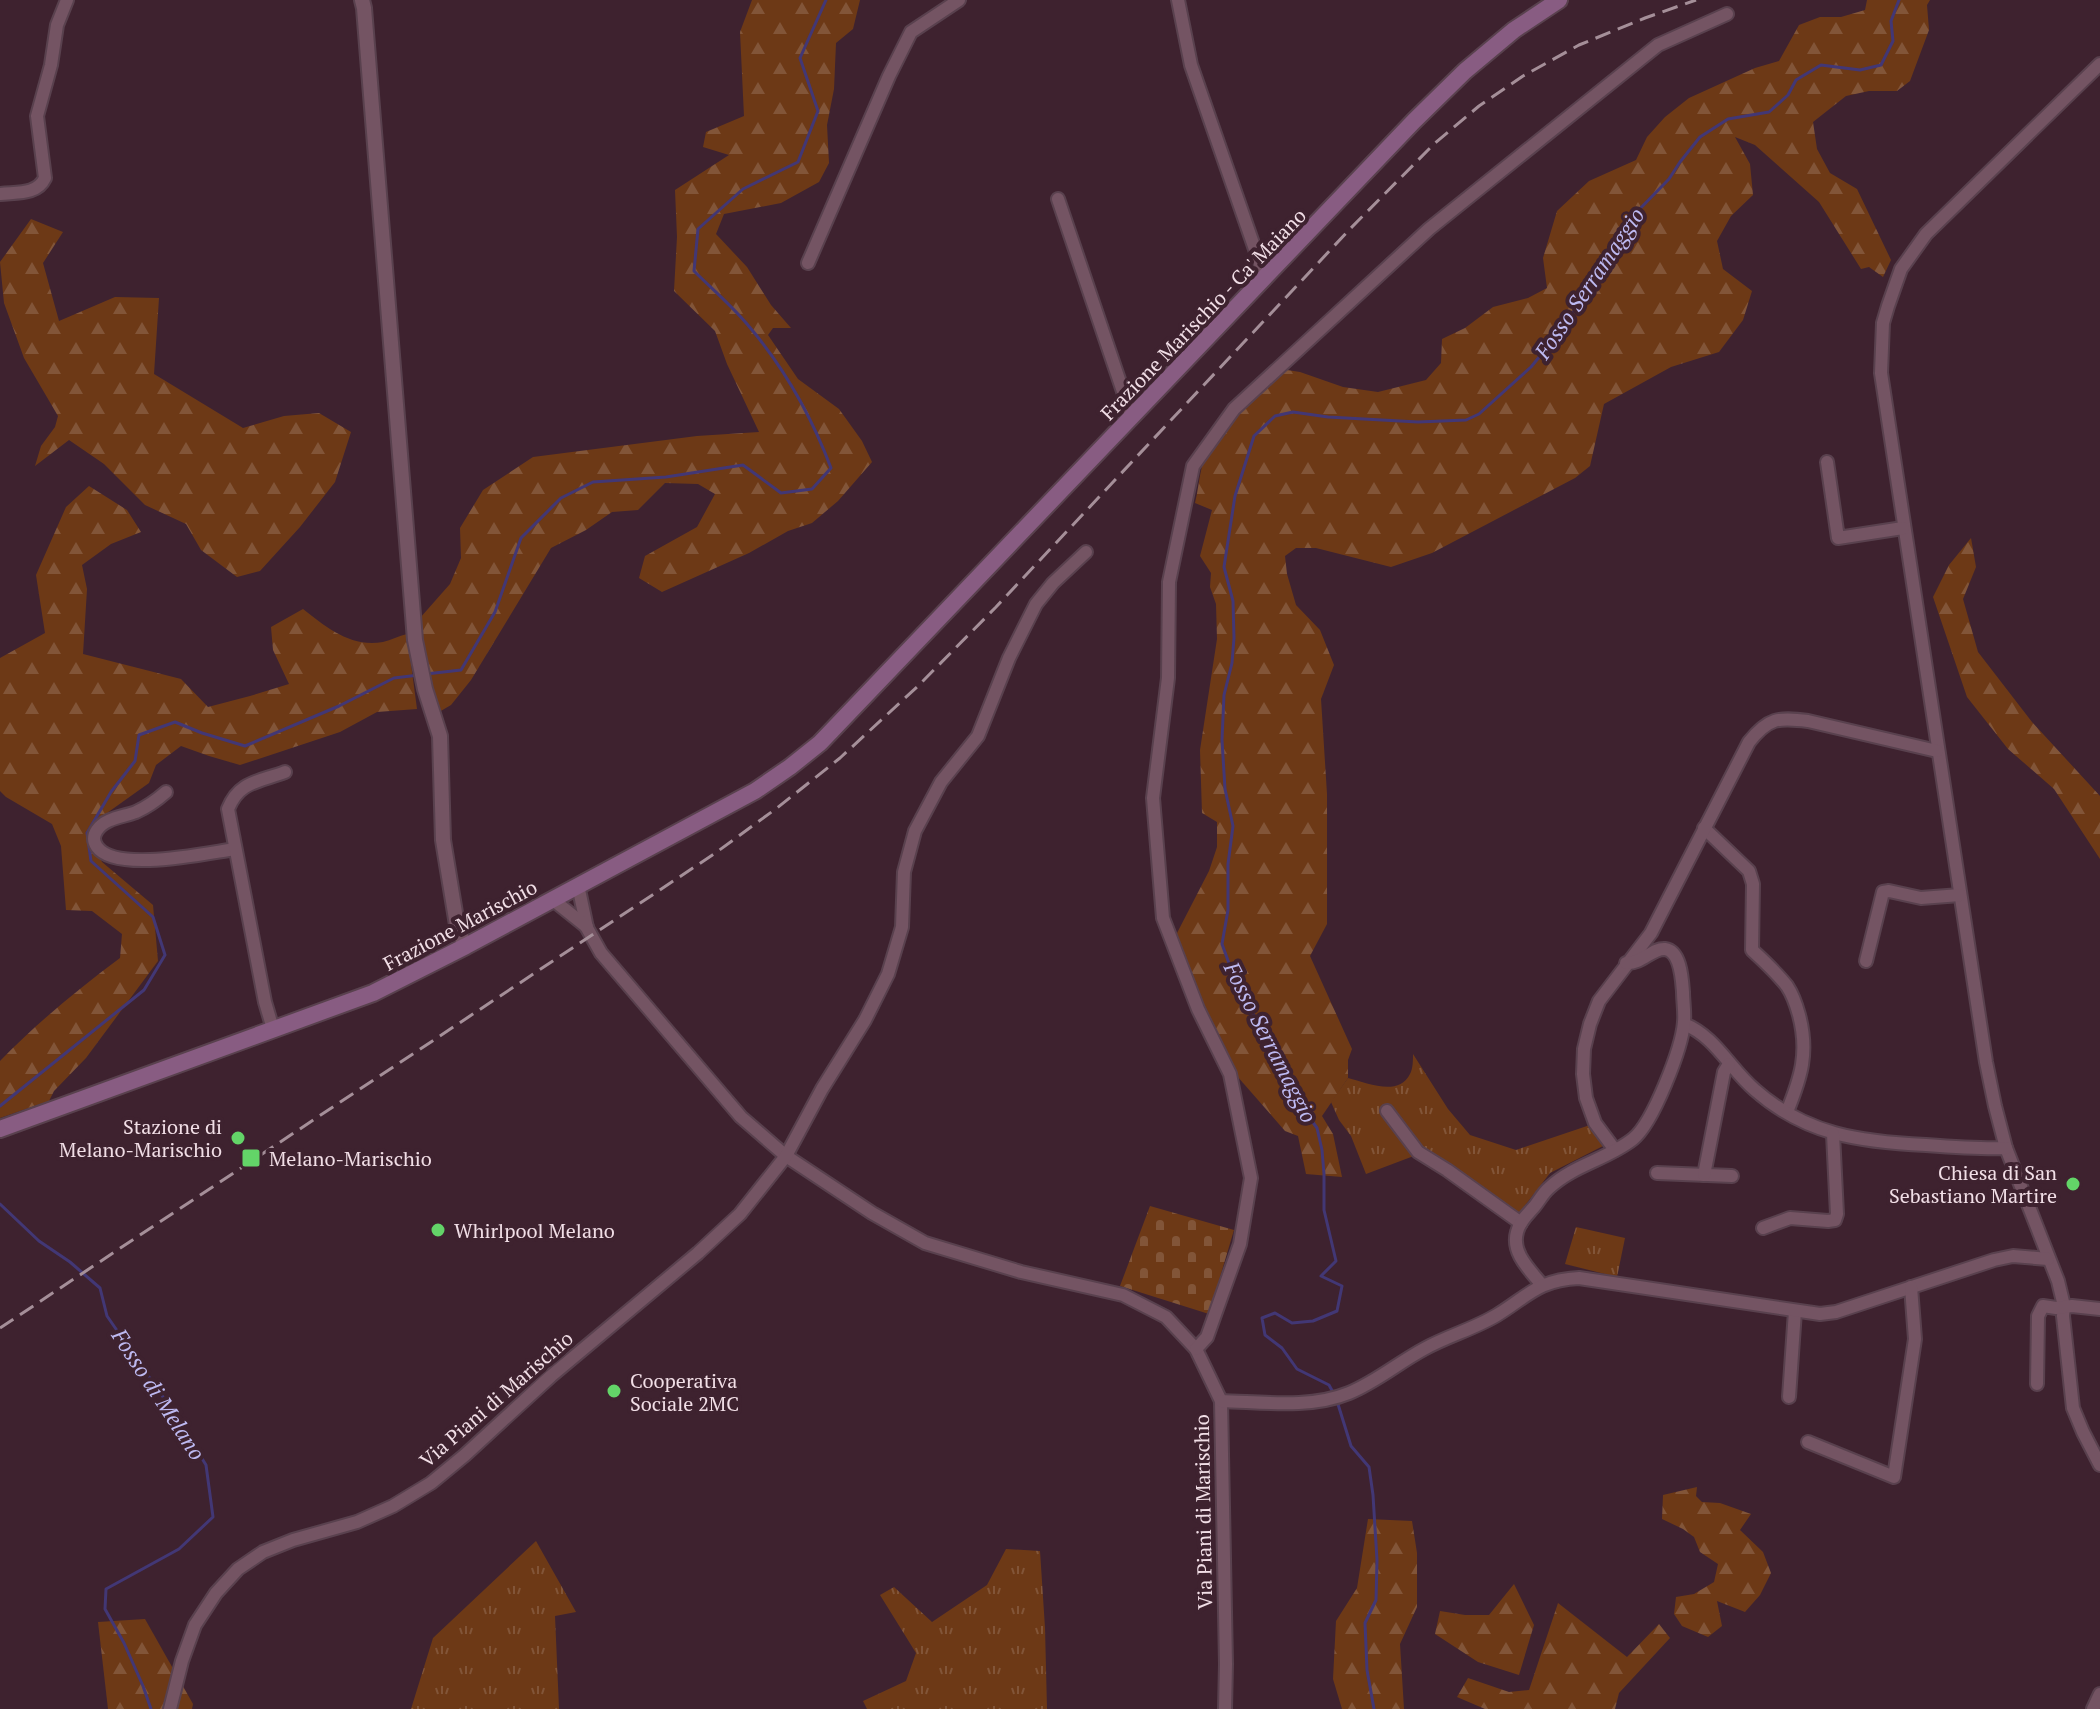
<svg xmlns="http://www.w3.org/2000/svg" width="2100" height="1709" font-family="'PT Serif',serif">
<defs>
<pattern id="grass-tufts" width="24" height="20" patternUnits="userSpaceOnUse" patternTransform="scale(2)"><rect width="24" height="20" fill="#6d3916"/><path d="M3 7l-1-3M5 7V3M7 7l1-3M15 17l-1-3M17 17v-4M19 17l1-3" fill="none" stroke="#825538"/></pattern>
<pattern id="forest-firs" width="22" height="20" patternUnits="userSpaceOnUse" patternTransform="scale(2)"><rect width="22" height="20" fill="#6d3916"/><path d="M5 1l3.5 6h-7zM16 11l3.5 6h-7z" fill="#825538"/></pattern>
<pattern id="cemetery-stones" width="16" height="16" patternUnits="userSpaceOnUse" patternTransform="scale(2)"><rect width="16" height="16" fill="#6d3916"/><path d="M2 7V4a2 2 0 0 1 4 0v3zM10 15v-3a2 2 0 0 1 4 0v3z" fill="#825538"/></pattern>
</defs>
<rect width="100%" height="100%" fill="#3e222f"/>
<!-- grass -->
<g fill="url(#grass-tufts)">
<path d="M1413,1054l35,55 22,26 46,15 74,-25 13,21 -53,27 -34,44 -97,-63 -53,20 -15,-38 -12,-16 -8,-18 17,-24c19,5 51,19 62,-4 3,-5 3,-14 3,-20z"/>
<path d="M1576,1227l49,11 -8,39 -52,-13z"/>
<path d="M536,1541l40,71 -21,4 4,93h-148l22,-71z"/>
<path d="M1006,1549l34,2 5,77 2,81h-180l-4,-8 43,-20 10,-28 -36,-58 14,-8 38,35 55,-37z"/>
</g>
<!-- forest -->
<g fill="url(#forest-firs)">
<path d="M752,0h108l-7,29 -17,14 -2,46 -7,36 2,38 -10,19 -38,21 -57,11 -8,20 31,33 24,38 20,23h-18l-5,7 30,44 41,30 23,32 10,21 -34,39 -26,22 -24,8 -39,22 -87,39 -23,-14 6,-22 52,-29 18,-33 -17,-10 -33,-1 -27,27 -26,2 -26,18 -35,18 -80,132 -20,25 -12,7 -16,-65 -3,-29 30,-34 11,-26 -1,-30 23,-38 50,-33 164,-21 62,-4 -32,-68 -12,-33 -41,-40 3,-54 -2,-47 54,-35 -26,-8 3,-15 38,-16 -4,-84z"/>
<path d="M1867,0h63l-3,5 2,25 -19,51 -13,10h-28l-23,5 -33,26 4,27 13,24 27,16 34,71 -8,17 -14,-10 -8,2 -42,-67 -64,-57 -20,-8 15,27 3,31 -22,21 -14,25 6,28 29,22 -9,29 -24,32 -48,15 -67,37 -14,62 -15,12 -143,75 -41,14 -75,-19h-20l-11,8 2,18 9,31 24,25 14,35 -13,34 6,95v130l-17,32 42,93 -4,11v18l-26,38 11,18 9,43 -36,-3 -8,-38 -13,-5 -48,-55 -22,-44 -26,-60 -13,-37 33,-64 8,-24v-25l-15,-9 -2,-63 17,-111 -1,-35 -6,-17 1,-14 -11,-17 12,-46 -17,-7c3,-12 4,-25 7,-37 10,-37 54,-77 85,-96l13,2 43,15 35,5 48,-12 15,-17 1,-24 23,-11 28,-21 35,-9 19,-10 -4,-30 14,-47 32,-30 47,-21 11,-23 18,-20 24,-19 66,-30 24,-7 20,-36 21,-8h21l24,-7z"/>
<path d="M31,219l32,13 -20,31 16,58 56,-24 44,1 -5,76 89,54 41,-12 35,-3 32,19 -16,50 -35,45 -40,44 -23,6 -36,-27 -15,-26 -41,-19 -41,-41 -35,-24 -34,26 6,-20 14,-19 3,-11 -34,-58 -20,-55 -4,-41z"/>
<path d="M89,486l38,24 14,22 -30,12 -29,21 5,24 -4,65 98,25 27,28 42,-11 39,-12 -16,-34 -2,-23 32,-18c23,18 48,39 80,33 8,-2 16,-6 24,-8l10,75 -40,3 -37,20 -100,33 -31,-9 -28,-10 -25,19 -7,18 -42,30 -16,25 11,24 51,43 5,56 -72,97 -32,33 -5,10 -49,17v-57c37,-38 77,-71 120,-103l2,-24 -30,-23 -26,-1 -5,-64 -9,-22 -46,-27 -6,-6v-133l45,-25 -9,-58 30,-68z"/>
<path d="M1971,538l5,29 -13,32 15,53 54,70 68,74v63l-46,-70 -46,-40 -41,-52 -34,-100 16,-32z"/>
<path d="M1697,1487l-1,9 6,6 18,1 31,11 -11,16 23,22 8,21 -11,22 -15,17 -28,-11 5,25 -14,11 -26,-11 -8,-12 2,-17 18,-3 20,-12 4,-18 -18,-12 -6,-15 -11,-8 -21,-10 1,-24z"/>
<path d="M1368,1519l44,2 5,32v54l-17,37 4,65h-62l-9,-30 3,-58 21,-33z"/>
<path d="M1514,1584l20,41 -15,50 -41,-13 -43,-28 5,-23 25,4h24z"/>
<path d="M1558,1603l69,54 32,-33 11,14 -51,55 -4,16h-130l-28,-12 11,-19 41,14 20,-2z"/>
<path d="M145,1619l48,85 -1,5h-84l-10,-87z"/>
</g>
<!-- cemetery -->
<path fill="url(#cemetery-stones)" d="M1150,1206l84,24 -25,84 -89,-28z"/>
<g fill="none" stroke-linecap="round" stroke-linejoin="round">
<!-- stream -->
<g stroke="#423775" stroke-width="3">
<path d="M426,674l35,-4 34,-58 26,-74 40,-40 32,-16 73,-5 77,-12 38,28 31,-4 19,-21c-20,-53 -47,-101 -84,-144 -16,-19 -36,-36 -53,-53l4,-42 45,-40 55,-27 20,-51 -18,-53 26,-58"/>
<path d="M0,1106l144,-116 21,-35 -12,-38 -62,-56 -4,-28 24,-41 24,-31 4,-26 36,-13 27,11 43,13 94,-40 55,-28 25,-3"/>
<path d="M0,1204l39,37 31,21 30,26 7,28 67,97 32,52 7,52 -34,32 -73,40 -1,20 19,34 19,43 8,23"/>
<path d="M1334,1394l-5,-9 -32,-16 -15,-21 -17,-13 -3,-17 13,-5 17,10 21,-2 24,-10 5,-25 -21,-10 15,-15 -12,-51v-36l-2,-24 -5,-22 -23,-32 -16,-36 -43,-80 -13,-36 6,-34v-46l5,-38 -8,-37 -3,-49 2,-45 8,-32 2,-25 -1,-37 -9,-34 11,-71 19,-60 21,-20 18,-4 35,5 90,5 48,-2 13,-6 52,-47 32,-39 26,-40 18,-36 20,-30 42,-43 11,-17 20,-25 28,-18 41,-7 19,-17 8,-15 25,-15 39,5 21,-5 12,-24 -2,-20 8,-21"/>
<path d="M1337,1401l14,45 18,21 4,28 4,65 -1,40 -11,23 2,47 7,39"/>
</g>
<defs>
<g id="minor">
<path d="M1178,0l13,65 74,213"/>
<path d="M2100,64l-174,170 -25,35 -13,37 -5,17 -2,50 105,689 9,44 11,42 52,133 6,25 -1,10 10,92 10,24 17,33"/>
<path d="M0,194c17,-2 37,1 45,-16l-8,-62 14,-51 6,-40 10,-25"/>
<path d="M1058,199l74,219"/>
<path d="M808,263l81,-187 22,-44 48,-32"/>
<path d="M1827,462l11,76 65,-10"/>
<path d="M166,792c-9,8 -19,15 -30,20 -13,5 -31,6 -39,18 -4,6 -4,11 0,17 19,26 109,6 138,2"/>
<path d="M1704,828l45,43 4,13 -1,66c12,11 25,23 35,36 6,9 9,18 12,29 10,38 2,62 -12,97"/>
<path d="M578,885l9,43 14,25 140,164 45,39 86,57 53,30 96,29 102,23 43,22 30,32 25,52 5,263 -1,45"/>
<path d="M552,899l35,28"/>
<path d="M1866,961l17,-69 6,-1 32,7 39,-3"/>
<path d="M1684,1024c31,12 46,45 71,66 51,45 106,52 171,55 27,2 54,4 80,3"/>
<path d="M273,1029l-8,-27 -37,-193c11,-28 31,-27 57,-37"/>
<path d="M1387,1111l31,41 29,18 74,53"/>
<path d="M1615,1150l-20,-27 -9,-25 -3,-24 1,-25 6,-25 9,-23 52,-68 98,-191c19,-24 29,-25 59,-21l129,30"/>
<path d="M1657,1173l75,3"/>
<path d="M1704,1175l20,-103 5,-8"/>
<path d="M1763,1228l27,-10 38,3 7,-1 2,-6 -4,-80"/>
<path d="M1542,1285c-12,-15 -31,-32 -25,-53 2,-10 10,-17 17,-25 5,-6 9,-14 15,-19 24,-23 59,-29 84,-49 20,-16 49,-91 51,-117 1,-9 -1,-21 -1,-30 -1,-12 -2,-41 -18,-43 -13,-1 -23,15 -39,14"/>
<path d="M1196,1349l11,-12 33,-93 11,-66 -21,-104 -32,-65 -35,-91 -10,-120 15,-120 1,-96 24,-116 41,-57 195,-180 229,-184 69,-31"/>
<path d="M2037,1384l1,-68 5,-10 13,2 16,-2 28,3"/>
<path d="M1789,1397l6,-86"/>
<path d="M1221,1401c41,1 89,8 128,-8 27,-11 49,-30 75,-44 23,-13 50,-20 73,-34 31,-19 41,-35 82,-37l241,36 16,-2 158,-52 19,-4 35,3"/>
<path d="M1808,1442l86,35 21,-138 -4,-52"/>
<path d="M170,1709l12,-48 13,-36 21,-32 22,-24 25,-17 30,-12 64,-18 36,-16 38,-23 34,-28 86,-79 147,-123 42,-39 46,-58 36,-67 43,-69 23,-46 14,-47 2,-55 11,-41 26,-49 37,-46 31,-78 27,-54 17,-21 33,-31"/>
<path d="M2093,1709l7,-15"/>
</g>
<path id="tertiary" d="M362,0l2,8 51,632 10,49 15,47 3,104 15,91 8,15"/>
<path id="secondary" d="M0,1129l373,-136 93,-47 289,-155 35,-24 30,-24 594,-622 51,-50 49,-41 45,-30"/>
</defs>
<!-- minor casing -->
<use href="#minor" stroke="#59414e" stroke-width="16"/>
<!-- tertiary casing -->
<use href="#tertiary" stroke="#59414e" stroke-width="18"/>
<!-- secondary casing -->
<use href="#secondary" stroke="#59414e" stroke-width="20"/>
<!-- minor -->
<use href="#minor" stroke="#745463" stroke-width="12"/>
<!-- tertiary -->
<use href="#tertiary" stroke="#745463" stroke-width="14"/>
<!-- secondary -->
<use href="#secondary" stroke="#885c82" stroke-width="16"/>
<!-- rail -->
<path stroke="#a58f99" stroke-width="3" stroke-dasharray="16 8" stroke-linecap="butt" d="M0,1328l714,-474 63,-46 63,-50 77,-71 79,-80 353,-377 85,-86 45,-38 44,-30 56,-31 66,-27 51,-18"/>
</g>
<!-- markers -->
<g fill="#63d468" stroke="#3e222f" stroke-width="3">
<circle cx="238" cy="1138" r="8"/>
<rect x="241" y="1148" width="20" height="20" rx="4"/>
<circle cx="2073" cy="1184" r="8"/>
<circle cx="438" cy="1230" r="8"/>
<circle cx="614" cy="1391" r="8"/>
</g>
<g text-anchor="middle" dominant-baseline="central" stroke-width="8" stroke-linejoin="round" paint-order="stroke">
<!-- street labels -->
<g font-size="20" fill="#f1dee6" stroke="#3e222f">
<text transform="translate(1203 314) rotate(-46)">Frazione Marischio - Ca' Maiano</text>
<text transform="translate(460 925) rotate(-28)">Frazione Marischio</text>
<text transform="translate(496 1399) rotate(-41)">Via Piani di Marischio</text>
<text transform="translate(1203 1512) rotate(-91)">Via Piani di Marischio</text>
</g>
<!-- poi labels -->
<g font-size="20" fill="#f1dee6" stroke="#3e222f" text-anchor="start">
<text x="222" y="1126" text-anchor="end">Stazione di<tspan x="222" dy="23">Melano-Marischio</tspan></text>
<text x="269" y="1158">Melano-Marischio</text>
<text x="2057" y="1172" text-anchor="end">Chiesa di San<tspan x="2057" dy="23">Sebastiano Martire</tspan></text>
<text x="454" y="1230">Whirlpool Melano</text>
<text x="630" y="1380">Cooperativa<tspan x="630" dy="23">Sociale 2MC</tspan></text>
</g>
<!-- water labels -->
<g font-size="22" font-style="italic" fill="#bdb9f1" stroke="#3e222f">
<text transform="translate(1589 283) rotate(-56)">Fosso Serramaggio</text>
<text transform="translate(1271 1042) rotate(63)">Fosso Serramaggio</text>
<text transform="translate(159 1394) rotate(57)">Fosso di Melano</text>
</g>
</g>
</svg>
